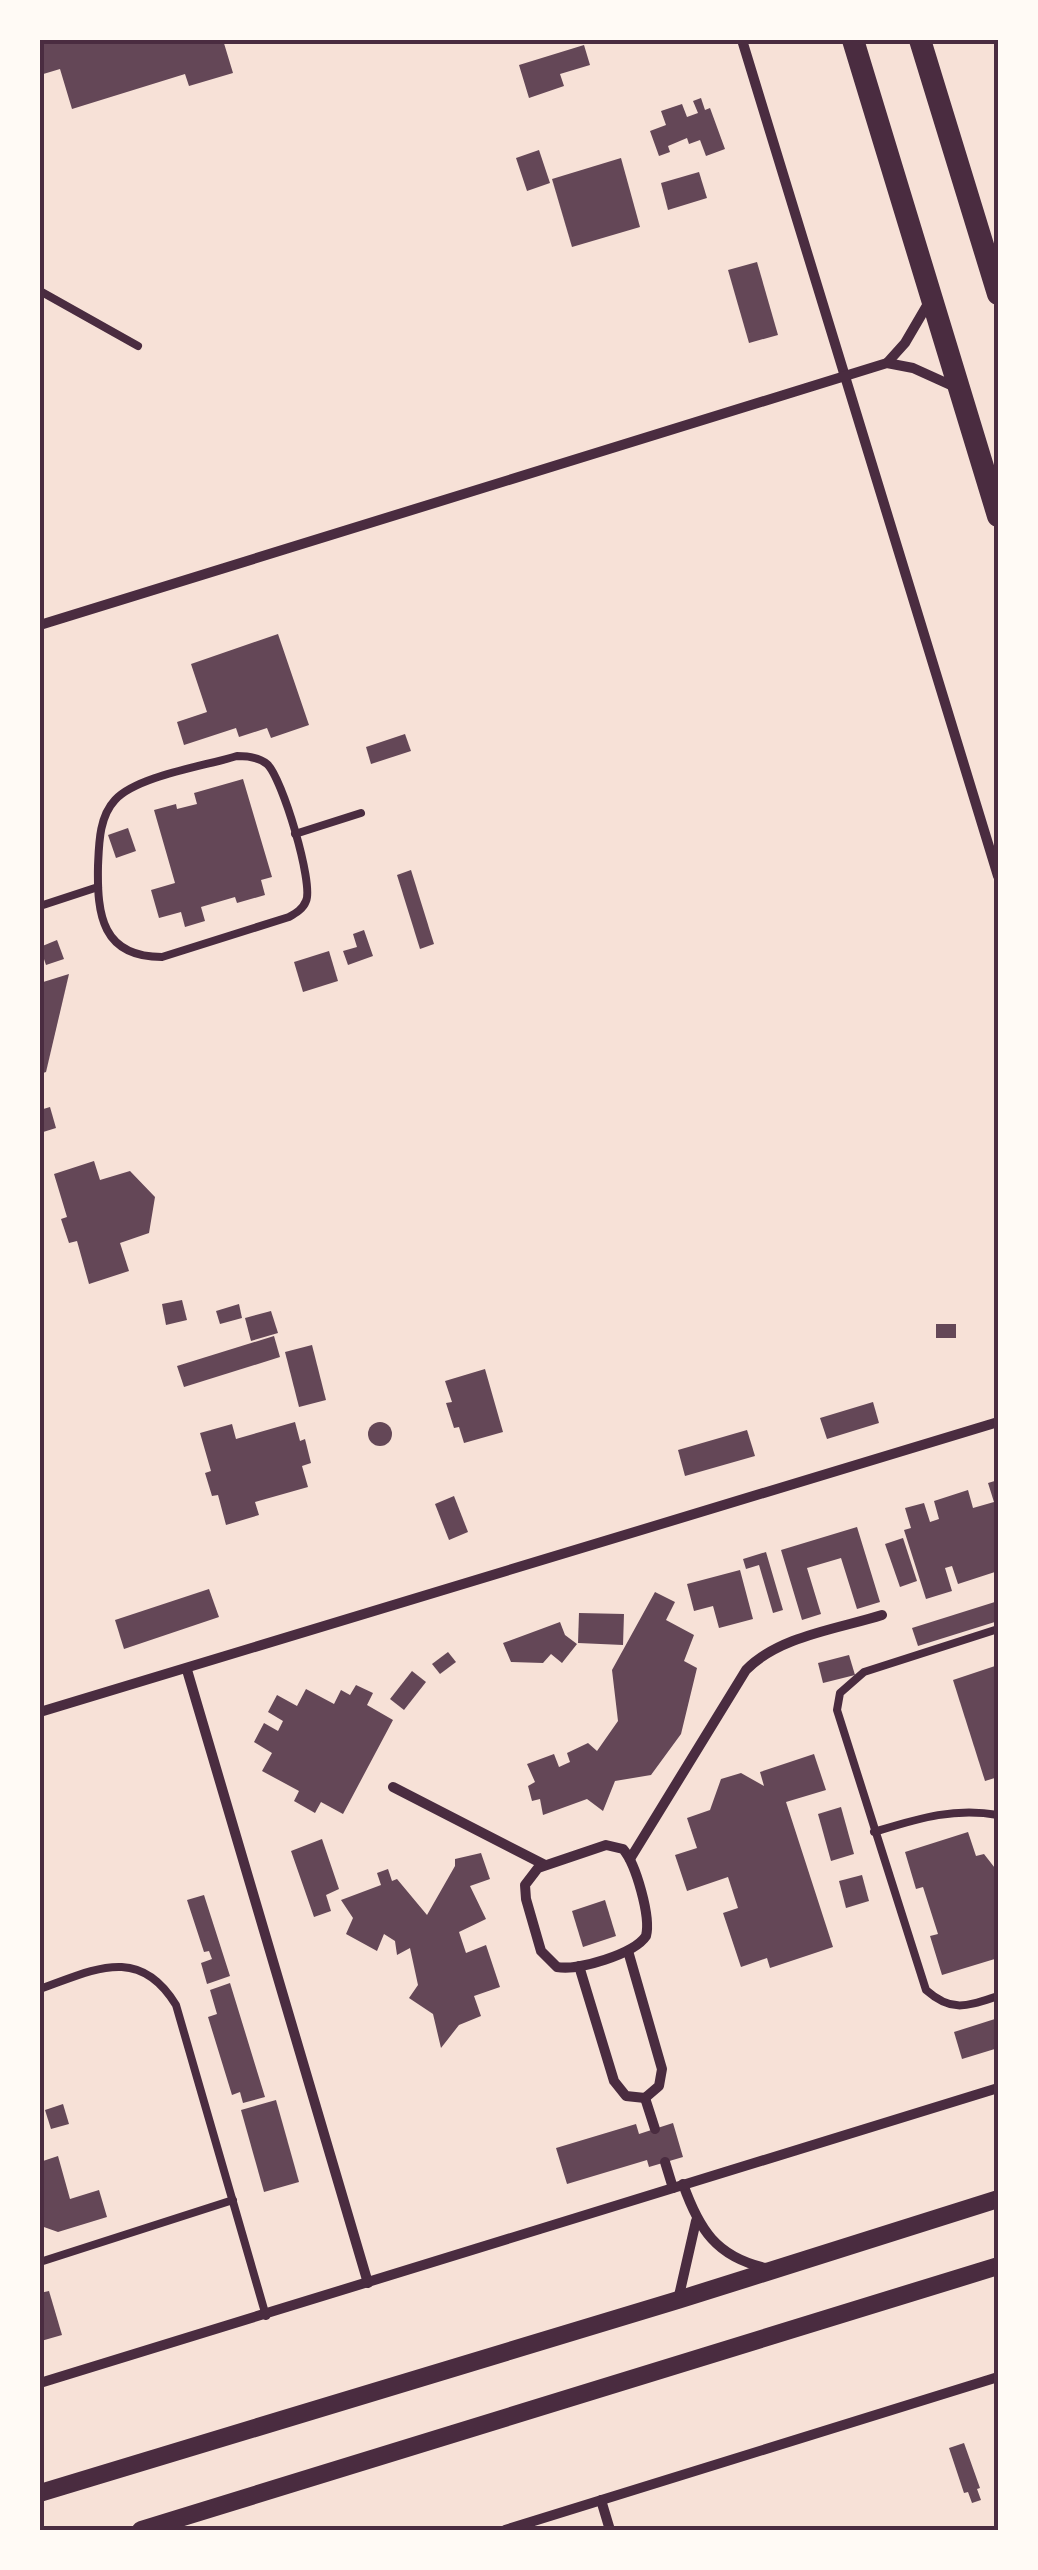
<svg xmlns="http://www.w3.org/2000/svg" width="1038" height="2570" font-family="'Open Sans',sans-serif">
<rect width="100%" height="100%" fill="#f7e1d7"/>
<!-- building -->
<g fill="#644757">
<path d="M51,40h172l10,33 -44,13 -4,-12 -113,35 -12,-40 -20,6v-30z"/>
<path d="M584,45l6,20 -30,9 4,12 -35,12 -10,-33z"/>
<path d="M701,98l4,12 5,-2 15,41 -19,7 -6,-16 -11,4 -2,-6 -19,8 2,6 -11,4 -9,-25 16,-6 -5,-14 21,-7 5,13 11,-4 -5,-12z"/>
<path d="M539,150l11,33 -23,8 -11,-33z"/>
<path d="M621,158l19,69 -68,20 -20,-68z"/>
<path d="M699,172l8,26 -39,12 -7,-27z"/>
<path d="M757,262l21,73 -29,8 -21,-73z"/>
<path d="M278,634l31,91 -38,13 -4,-10 -28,9 -3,-9 -52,17 -7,-23 30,-10 -16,-48z"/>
<path d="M405,734l6,17 -40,13 -5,-17z"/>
<path d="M243,779l29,98 -11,3 4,15 -28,8 -2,-6 -34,10 4,14 -20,6 -4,-15 -22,6 -8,-28 24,-7 -21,-73 22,-6 1,5 20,-5 -3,-11z"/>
<path d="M128,828l8,23 -20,7 -8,-23z"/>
<path d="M411,870l23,74 -14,5 -23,-74z"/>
<path d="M364,930l9,26 -25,9 -5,-14 14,-4 -4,-13z"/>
<path d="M57,940l7,19 -18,6 -6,-18z"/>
<path d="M329,951l9,30 -35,11 -9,-30z"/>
<path d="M69,974l-23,98 -6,2v-91z"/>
<path d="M50,1107l6,21 -16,5v-23z"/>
<path d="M94,1161l6,19 30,-9 25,26 -6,36 -29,10 9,28 -40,13 -12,-43 -8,2 -8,-24 6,-2 -13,-43z"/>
<path d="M182,1300l5,20 -21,5 -4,-21z"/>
<path d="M239,1304l3,14 -22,6 -4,-13z"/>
<path d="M271,1311l7,22 -27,8 -6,-23z"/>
<rect x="936" y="1324" width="20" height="14"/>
<path d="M274,1336l6,21 -96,30 -7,-21z"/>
<path d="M312,1345l14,55 -27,7 -14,-55z"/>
<path d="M485,1369l18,63 -39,11 -5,-16 -5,1 -8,-25 6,-1 -7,-21z"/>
<path d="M873,1402l6,21 -52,16 -7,-21z"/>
<circle cx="380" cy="1434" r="12"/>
<path d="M295,1422l5,19 5,-2 6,24 -9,3 6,21 -53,15 4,13 -33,10 -8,-30 -6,1 -7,-23 6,-2 -11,-38 32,-9 4,15z"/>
<path d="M747,1430l8,26 -70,20 -7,-26z"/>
<path d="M998,1480v91l-40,13 -6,-18 -7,2 7,23 -26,8 -22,-69 7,-2 -6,-20 19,-5 6,19 9,-3 -5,-18 34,-11 5,18 21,-6 -6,-19z"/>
<path d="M454,1496l14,36 -19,8 -14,-36z"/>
<path d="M857,1527l23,75 -23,7 -16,-51 -34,10 14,46 -19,6 -21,-70z"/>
<path d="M903,1538l14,43 -17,6 -15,-43z"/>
<path d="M766,1552l17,58 -10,3 -14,-48 -13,4 -3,-10z"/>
<path d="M740,1570l13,49 -34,9 -6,-22 -19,5 -7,-27z"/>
<path d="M209,1589l10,28 -95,32 -9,-29z"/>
<path d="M655,1592l20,10 -9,18 28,15 -10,26 13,7 -16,66 -30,41 -36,6 -12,30 -16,-12 -44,16 -3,-16 -8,2 -4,-15 7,-4 -8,-18 27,-10 5,13 11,-5 -3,-9 21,-10 9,8 21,-30 -6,-51z"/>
<path d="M998,1601v20l-80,25 -6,-18z"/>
<path d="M579,1613l45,1 -1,31 -45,-2z"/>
<path d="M560,1622l5,13 12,9 -15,19 -11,-9 -8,9 -32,-1 -8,-19z"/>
<path d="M448,1652l8,10 -16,12 -8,-10z"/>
<path d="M849,1655l6,20 -32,8 -5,-20z"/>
<path d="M998,1665v112l-13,4 -32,-101z"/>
<path d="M412,1671l14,11 -22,28 -14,-11z"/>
<path d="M356,1685l17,8 -6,12 26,15 -50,94 -22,-12 -6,11 -21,-12 5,-10 -37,-20 10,-18 -18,-11 10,-19 14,8 5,-10 -15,-9 9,-17 20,11 9,-17 28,15 7,-14 9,5z"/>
<path d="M814,1754l12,36 -40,12 47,145 -63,21 -3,-10 -26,9 -18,-54 15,-5 -10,-31 -41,14 -12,-36 22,-7 -10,-30 23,-8 11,-31 20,-6 23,13 -4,-14z"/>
<path d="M841,1807l13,47 -23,7 -13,-47z"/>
<path d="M968,1832l8,24 8,-2 14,18v86l-56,17 -12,-39 8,-2 -15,-47 -7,2 -11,-37z"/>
<path d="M322,1839l17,50 -13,6 5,16 -17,6 -23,-66z"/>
<path d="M481,1853l9,26 -20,7 16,33 -27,13 7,21 20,-8 14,42 -26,9 7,20 -22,9 -18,23 -8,-34 -24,-16 9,-13 -8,-37 -13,7 -2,-14 -11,-7 -7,17 -31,-17 7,-16 -12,-18 40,-15 -4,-12 11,-4 4,12 5,-2 30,36 28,-49v-7z"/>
<path d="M862,1875l7,26 -23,7 -7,-27z"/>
<path d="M204,1895l26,81 -23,8 -6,-21 11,-4 -3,-8 -5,1 -17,-52z"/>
<path d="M605,1900l11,36 -33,11 -11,-36z"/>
<path d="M230,1983l35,114 -22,6 -3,-11 -8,3 -24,-78 9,-3 -7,-24z"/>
<path d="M998,2018v30l-36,11 -8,-27z"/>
<path d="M276,2100l23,82 -35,10 -23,-82z"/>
<path d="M63,2104l6,20 -18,5 -6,-19z"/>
<path d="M673,2123l10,34 -34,10 -2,-7 -80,24 -11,-36 80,-24 3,10z"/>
<path d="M58,2156l12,43 29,-9 8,27 -49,15 -17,-6 -1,-64z"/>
<path d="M49,2291l13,44 -21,6 -1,-48z"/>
<path d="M964,2443l16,45 -3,1 4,11 -9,3 -4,-11 -4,1 -15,-45z"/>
</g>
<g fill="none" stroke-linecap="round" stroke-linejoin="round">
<!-- service -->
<g stroke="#4a2c40" stroke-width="8">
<path d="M40,291l98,55"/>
<path d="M237,756c11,0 22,1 30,8 15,13 47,120 39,137 -3,8 -10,12 -17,16l-127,40c-60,0 -65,-42 -64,-91 1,-22 1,-49 17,-66 22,-24 90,-34 122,-44z"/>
<path d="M295,834l66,-21"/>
<path d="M40,906l58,-19"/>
<path d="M998,1629l-134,43 -24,21 -3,17 89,280c26,23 41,16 72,6"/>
<path d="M874,1832c43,-13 79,-25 124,-17"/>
<path d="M40,1989c54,-19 99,-45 136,16l90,311"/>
<path d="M40,2262l193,-62"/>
</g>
<!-- minor -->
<g stroke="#4a2c40" stroke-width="10">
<path d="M742,40l256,836"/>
<path d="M887,363l18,-20 24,-41"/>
<path d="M40,625l847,-262 26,5 42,19"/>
<path d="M187,1670l181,613"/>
<path d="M40,1712l958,-290"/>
<path d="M393,1787l152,78"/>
<path d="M606,1845l17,4c13,15 28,68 23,87 -12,18 -68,35 -89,31l-16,-16 -15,-52 -1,-14 13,-17z"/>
<path d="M630,1859l116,-189c33,-34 92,-41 136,-55"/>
<path d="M579,1966l35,115 12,15 19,2 14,-12 3,-17 -34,-118"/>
<path d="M645,2098l10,31"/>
<path d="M665,2162l8,26"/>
<path d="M683,2184c16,45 33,73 83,84"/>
<path d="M678,2300l18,-79"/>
<path d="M40,2383l958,-295"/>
<path d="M601,2500l9,30"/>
<path d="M505,2530l493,-153"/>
</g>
<!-- tertiary -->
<g stroke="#4a2c40" stroke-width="18">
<path d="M40,2493l638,-193 320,-101"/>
<path d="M141,2530l857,-264"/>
</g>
<!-- primary -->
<g stroke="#4a2c40" stroke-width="22">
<path d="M853,40l145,476"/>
<path d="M920,40l78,254"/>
</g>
</g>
<!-- border -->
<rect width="1038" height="2570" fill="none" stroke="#fffaf5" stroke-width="85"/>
<rect x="42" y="42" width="954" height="2486" fill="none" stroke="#4a2c40" stroke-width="4"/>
</svg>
